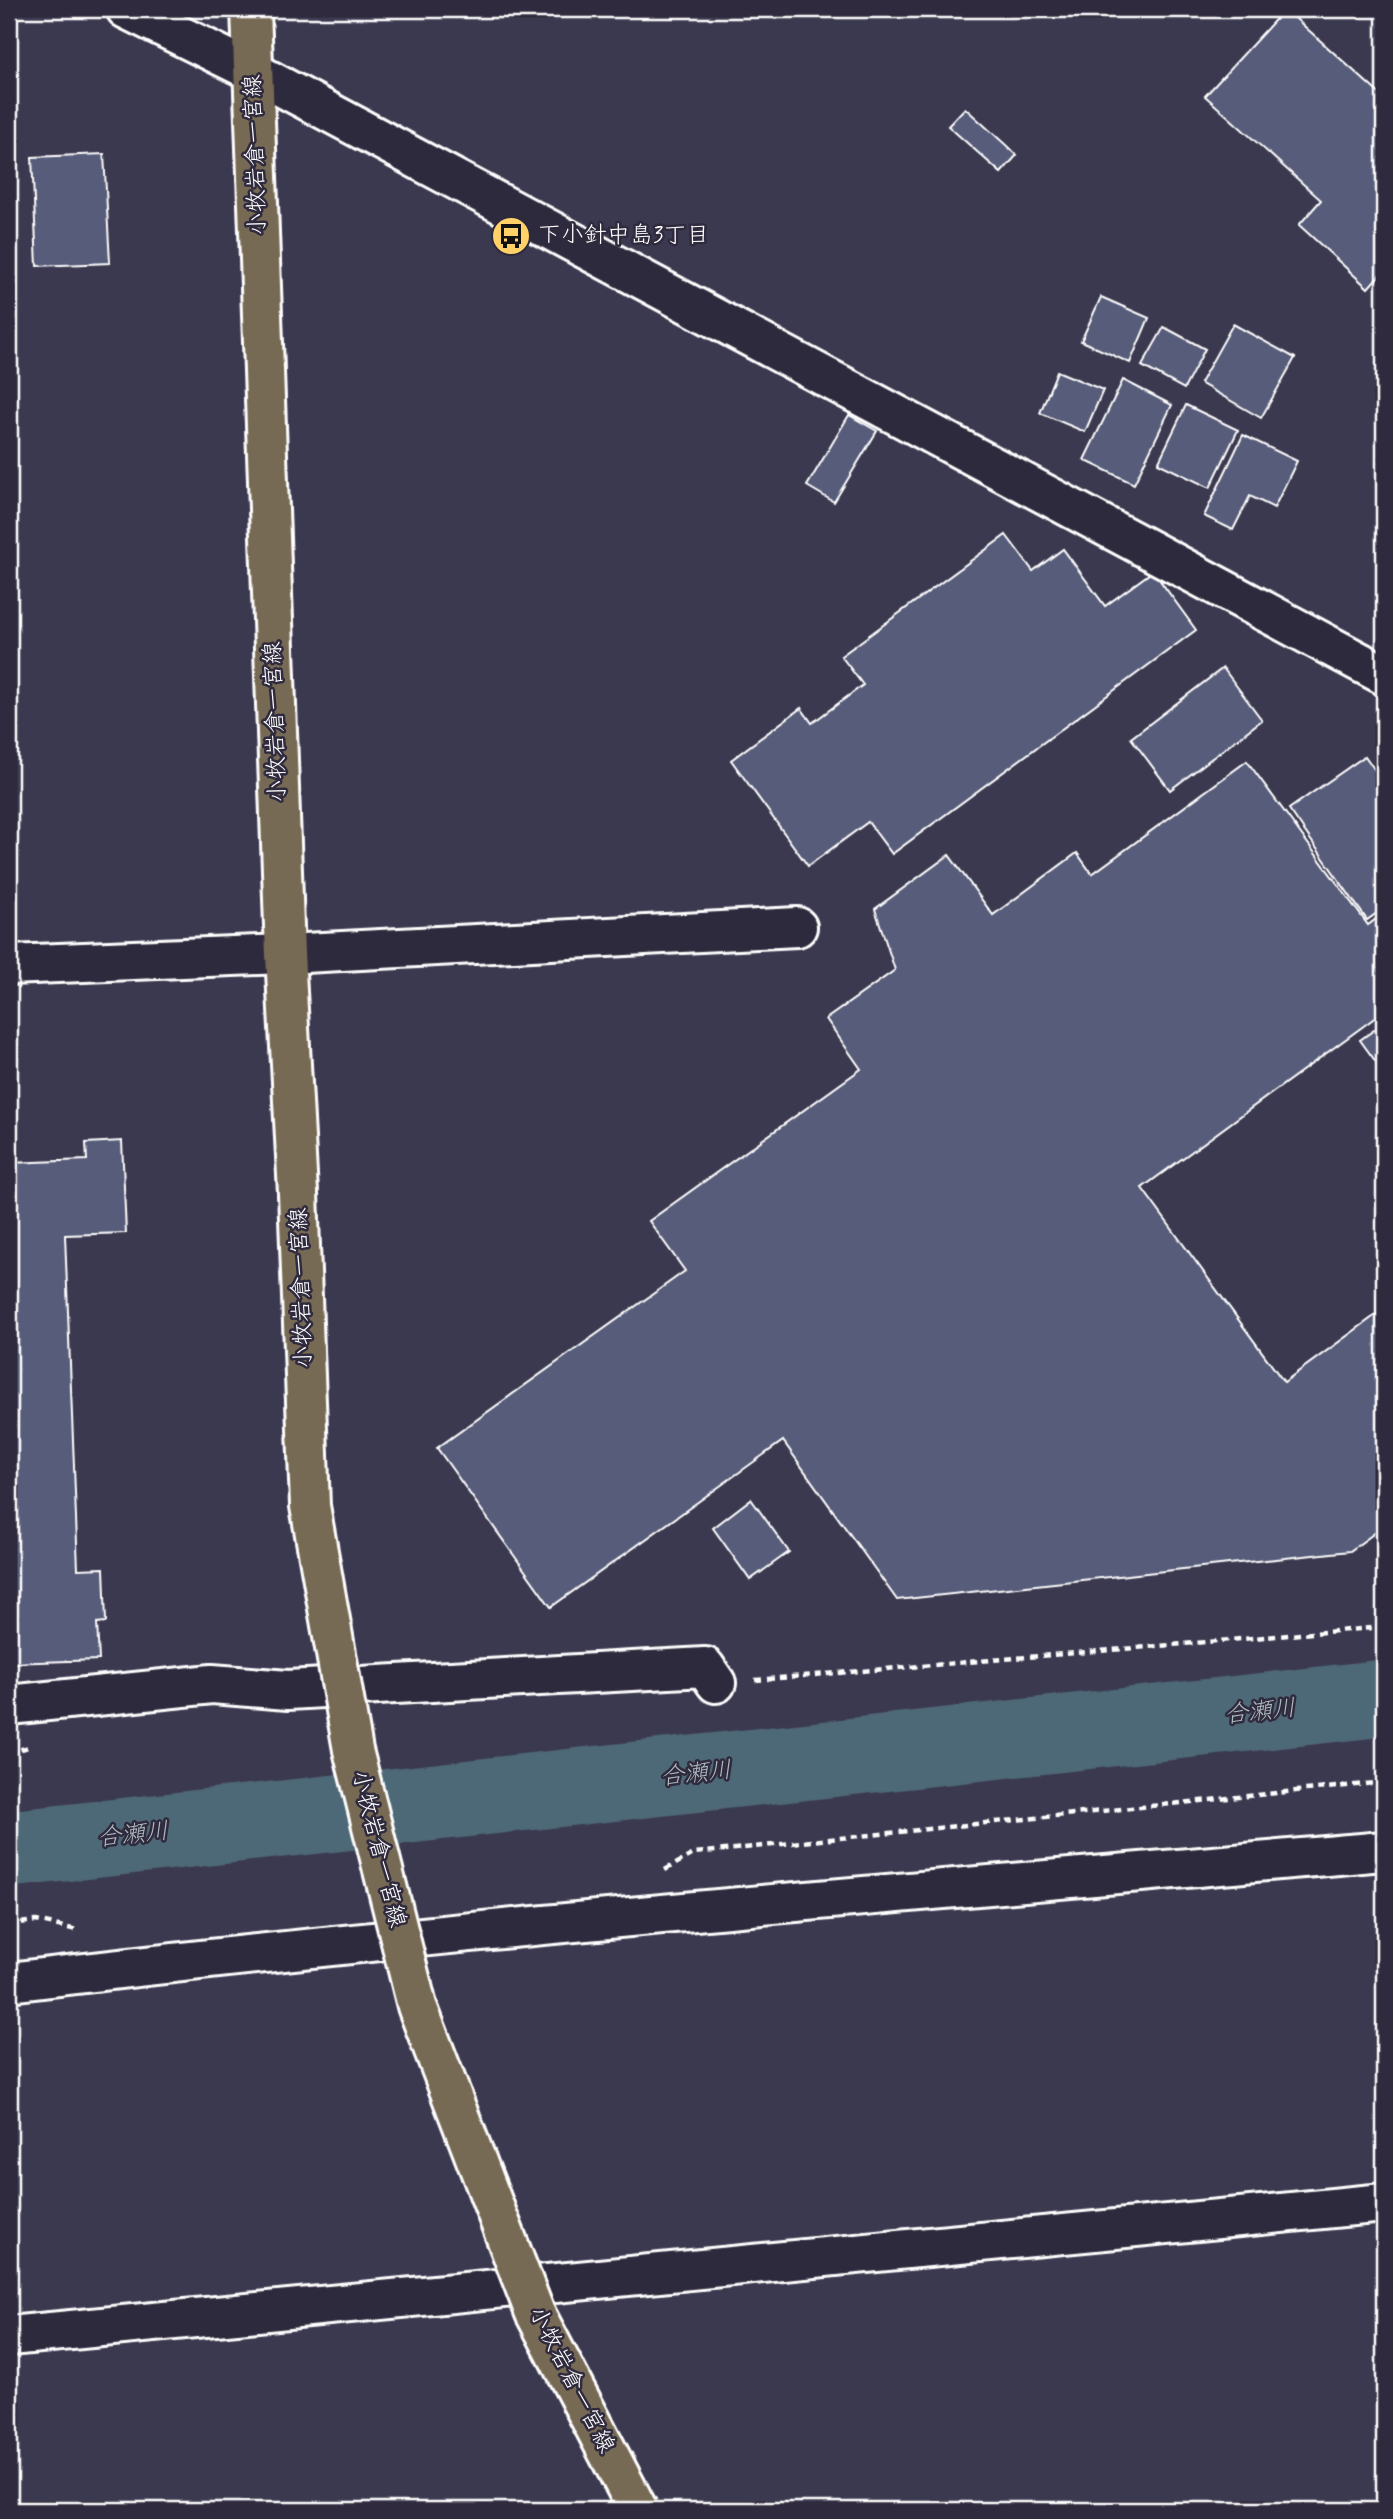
<svg xmlns="http://www.w3.org/2000/svg" width="1393" height="2519" font-family="Mynerve,'Klee One',sans-serif">
<rect width="100%" height="100%" fill="#3b394f"/>
<filter id="ink" filterUnits="userSpaceOnUse"><feTurbulence type="fractalNoise" baseFrequency=".0143" numOctaves="2"/><feDisplacementMap in="SourceGraphic" scale="14" xChannelSelector="R" yChannelSelector="G"/><feConvolveMatrix kernelMatrix="1 2 1 2 8 2 1 2 1" color-interpolation-filters="sRGB"/></filter>
<g filter="url(#ink)">
<g fill="none" stroke-linecap="round" stroke-linejoin="round">
<!-- river -->
<path stroke="#4e6876" stroke-width="77" d="M9,1849l1375,-151"/>
</g>
<!-- building -->
<g fill="#575c79" stroke="#fff" stroke-width="2">
<path d="M1285,9l99,89v172l-16,18 -69,-63 22,-25 -116,-104z"/>
<path d="M965,108l52,47 -16,18 -53,-47z"/>
<path d="M104,154l6,109 -73,3 -5,-109z"/>
<path d="M1101,297l48,21 -19,45 -49,-22z"/>
<path d="M1233,324l62,34 -34,60 -61,-35z"/>
<path d="M1164,327l41,22 -21,40 -42,-23z"/>
<path d="M1057,371l46,19 -18,42 -45,-19z"/>
<path d="M1123,380l49,25 -38,79 -50,-24z"/>
<path d="M1186,405l52,25 -28,58 -52,-25z"/>
<path d="M849,415l28,16 -43,71 -27,-16z"/>
<path d="M1243,435l54,26 -23,47 -24,-12 -17,34 -29,-14z"/>
<path d="M1006,535l27,36 30,-22 42,57 48,-35 43,59 -304,224 -24,-32 -60,44 -77,-106 70,-52 11,15 51,-38 -22,-29z"/>
<path d="M1223,668l39,52 -92,70 -39,-52z"/>
<path d="M1365,756l19,27v125l-17,12 -78,-111z"/>
<path d="M1247,761l121,164 16,-12v98l-242,177 142,194 100,-73v217l-34,25 -453,49 -114,-159 -232,166 -114,-159 248,-177 -36,-50 212,-152 -35,-50 69,-49 -20,-61 74,-54 44,60 84,-62 15,21z"/>
<path d="M1384,1023v50l-24,-33z"/>
<path d="M122,1141l4,92 -61,2 13,334 26,-1 2,54 -9,1 2,37 -90,3v-500l78,-3 -1,-17z"/>
<path d="M751,1499l38,53 -39,28 -37,-52z"/>
</g>
<g fill="none" stroke-linecap="round" stroke-linejoin="round">
<defs>
<g id="minor">
<path d="M126,9l126,62 1132,604"/>
<path d="M9,965l276,-11 512,-27"/>
<path d="M9,1705l203,-21 76,6 417,-23 11,16"/>
<path d="M9,1982c457,-55 916,-91 1375,-131"/>
<path d="M9,2336l1375,-133"/>
</g>
<path id="major" d="M251,9l34,945 13,239"/>
</defs>
<!-- minor casing -->
<use href="#minor" stroke="#fff" stroke-width="44"/>
<!-- major casing -->
<use href="#major" stroke="#fff" stroke-width="44"/>
<!-- path -->
<g stroke="#fff" stroke-width="4.5" stroke-dasharray="7 5" stroke-linecap="butt">
<path d="M755,1680l629,-53"/>
<path d="M9,1753l19,-6"/>
<path d="M665,1870l30,-17 689,-71"/>
<path d="M9,1924l27,-3 41,9"/>
</g>
<!-- minor -->
<use href="#minor" stroke="#2f2a3d" stroke-width="38"/>
<!-- major -->
<use href="#major" stroke="#776a54" stroke-width="38"/>
<defs>
<path id="major-bridge" d="M298,1193l12,313 43,244 64,256 118,307 103,197"/>
</defs>
<!-- major-bridge casing -->
<use href="#major-bridge" stroke="#fff" stroke-width="44" stroke-linecap="butt"/>
<!-- major-bridge -->
<use href="#major-bridge" stroke="#776a54" stroke-width="38"/>
</g>
</g>
<!-- icons -->
<defs>
<symbol id="bus-disc" viewBox="-11 -11 22 22"><circle r="9.5" fill="#ffd166" stroke="#2f2a3d"/><path d="M-5-6H5V4H4V6H2V4H-2V6H-4V4H-5ZM-3.5-4V0h7V-4ZM-3.5 1.2v1.5H-2V1.2ZM2 1.2v1.5H3.5V1.2Z" fill="#111"/></symbol>
</defs>
<g fill-rule="evenodd">
<use href="#bus-disc" x="489" y="214" width="44" height="44"/>
</g>
<g text-anchor="middle" dominant-baseline="central" stroke-width="5" stroke-linejoin="round" paint-order="stroke">
<!-- street labels -->
<g font-size="23" fill="#fff" stroke="#2f2a3d">
<text transform="translate(256 155) rotate(-92)">小牧岩倉一宮線</text>
<text transform="translate(276 722) rotate(-92)">小牧岩倉一宮線</text>
<text transform="translate(302 1288) rotate(-92)">小牧岩倉一宮線</text>
<text transform="translate(378 1849) rotate(76)">小牧岩倉一宮線</text>
<text transform="translate(571 2380) rotate(63)">小牧岩倉一宮線</text>
</g>
<!-- poi labels -->
<g font-size="23" fill="#fff" stroke="#2f2a3d" text-anchor="start">
<text x="538" y="236">下小針中島3丁目</text>
</g>
<!-- water labels -->
<g font-size="24" font-style="italic" fill="#afbbc1" stroke="#2f2a3d">
<text transform="translate(1260 1712) rotate(-6)">合瀬川</text>
<text transform="translate(696 1774) rotate(-6)">合瀬川</text>
<text transform="translate(133 1835) rotate(-6)">合瀬川</text>
</g>
</g>
<!-- margin -->
<rect width="1393" height="2519" fill="none" stroke="#2f2a3d" stroke-width="35"/>
<rect x="18" y="18" width="1358" height="2484" fill="none" stroke="#fff" stroke-width="2.5" filter="url(#ink)"/>
</svg>
